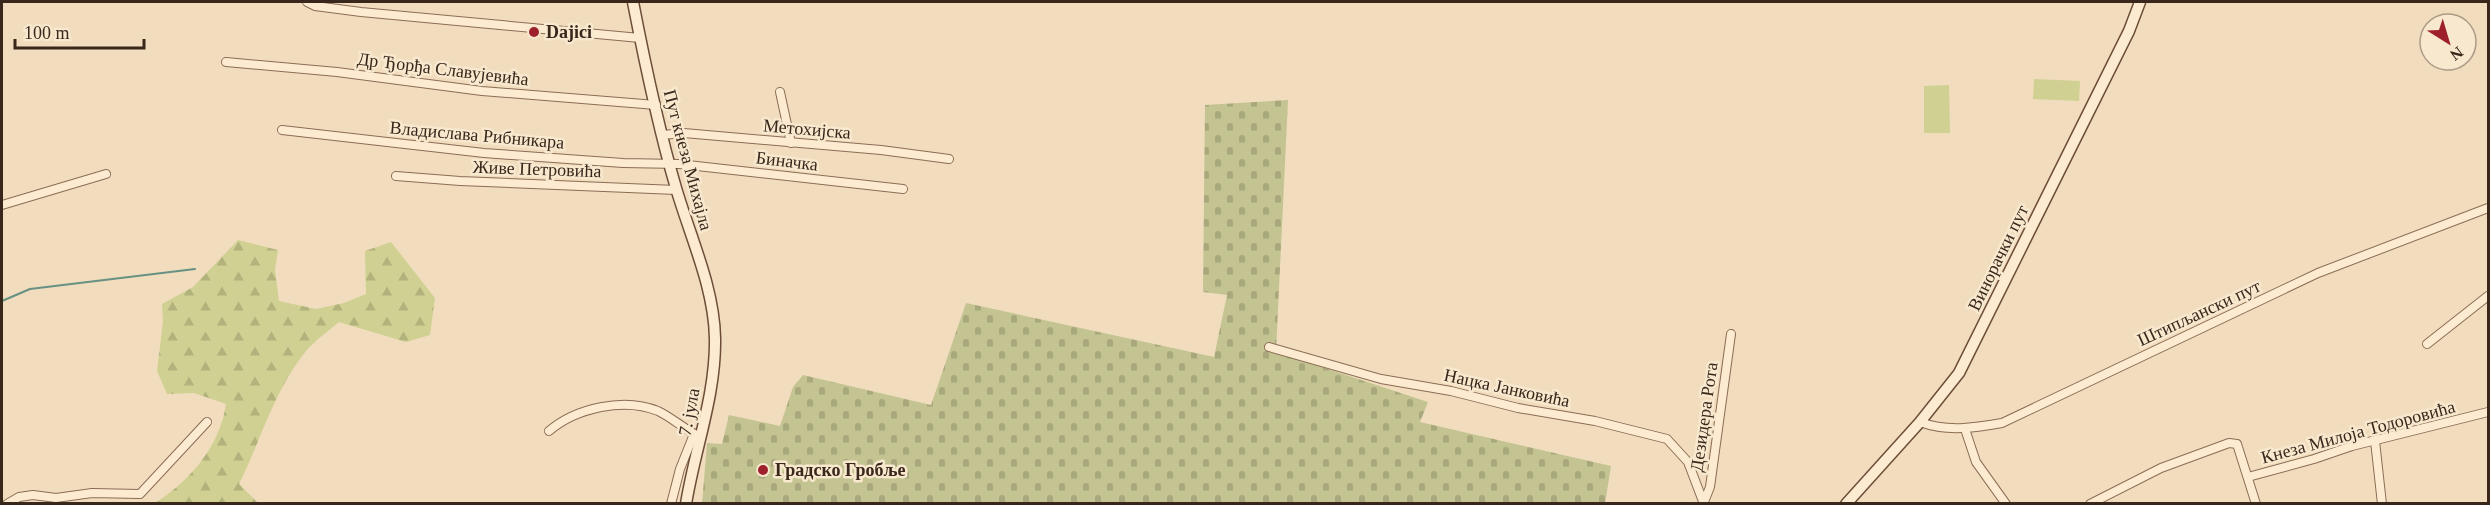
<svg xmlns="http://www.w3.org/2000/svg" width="2490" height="505" font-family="'Times New Roman',serif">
<defs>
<pattern id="forest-firs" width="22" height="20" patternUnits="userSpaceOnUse" patternTransform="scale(1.5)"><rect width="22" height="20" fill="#cfd091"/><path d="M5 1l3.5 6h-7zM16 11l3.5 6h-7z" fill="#b2b37c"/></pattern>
<pattern id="cemetery-stones" width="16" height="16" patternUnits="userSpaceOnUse" patternTransform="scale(1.5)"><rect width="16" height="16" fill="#c3c491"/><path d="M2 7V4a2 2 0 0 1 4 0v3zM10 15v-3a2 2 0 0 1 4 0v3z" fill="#a8a87c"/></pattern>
</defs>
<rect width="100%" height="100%" fill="#f1ddbe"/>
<!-- forest -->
<path fill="url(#forest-firs)" d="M238,240l40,10 -3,20 4,31 37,8 28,-6 22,-9 -1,-43 26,-9 44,56 -5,37 -24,7 -67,-20c-11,9 -23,18 -32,28 -32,38 -46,90 -68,134l19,19h-103c35,-22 65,-57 71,-99l-32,-11 -27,1 -10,-23 6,-50 -1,-17 31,-17z"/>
<!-- cemetery -->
<path fill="url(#cemetery-stones)" d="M1288,100l-12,252 152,50 -8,20 191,44 -6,38h-903l5,-61 15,1 7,-29 51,11 13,-39 10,-12 128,30 35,-102 248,54 13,-62 -24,-3 2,-187z"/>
<!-- park -->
<g fill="#cfd091">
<path d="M2034,79l46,2 -1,20 -46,-2z"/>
<path d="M1949,85l1,48h-26v-47z"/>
</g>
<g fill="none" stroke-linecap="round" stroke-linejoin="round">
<!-- stream -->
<path stroke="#689183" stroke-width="2" d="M2,301l28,-12 165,-20"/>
<defs>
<g id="street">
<path d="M307,2l8,4 46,6 279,26"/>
<path d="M226,62l111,10 145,19 174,14"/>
<path d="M780,92l11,51"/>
<path d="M282,130l202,23 139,10 56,1 224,25"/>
<path d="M662,135l22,-2 197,17 68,9"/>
<path d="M396,176l64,5 216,9"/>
<path d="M2,205l104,-31"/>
<path d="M2427,344l61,-48"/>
<path d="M1269,347l112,32 70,12 67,17 77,13 72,18 21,23 16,42"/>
<path d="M1920,422c27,10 54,6 82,1l316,-150 170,-65"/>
<path d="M1965,429l11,33 30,42"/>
<path d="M549,431c27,-23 75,-34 109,-20 15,7 28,20 43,26"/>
<path d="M2375,441l7,63"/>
<path d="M2248,477l66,-18 38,-13 136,-34"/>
<path d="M1704,502l6,-15 21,-153"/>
<path d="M7,504l12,-7 14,-2 23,3 36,-5 48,1 67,-72"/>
<path d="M671,504l9,-35 14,-35"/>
<path d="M2090,504l71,-36 68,-25 8,1 19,60"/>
</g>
<g id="secondary">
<path d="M633,2c12,62 25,125 43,186 14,48 38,99 39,150 1,57 -20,110 -29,166"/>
<path d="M1846,504l74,-82 39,-49 170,-342 11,-29"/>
</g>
</defs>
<!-- street casing -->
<use href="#street" stroke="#8b6c55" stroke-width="10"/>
<!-- secondary casing -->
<use href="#secondary" stroke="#6d4d38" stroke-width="13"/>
<!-- street -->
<use href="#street" stroke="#fcebd1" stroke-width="8"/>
<!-- secondary -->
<use href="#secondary" stroke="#fcebd1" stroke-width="10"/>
</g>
<!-- markers -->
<g fill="#9f202d" stroke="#f8e8ce" stroke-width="2">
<circle cx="534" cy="32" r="6"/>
<circle cx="763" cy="470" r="6"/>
</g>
<g text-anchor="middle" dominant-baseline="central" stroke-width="5" stroke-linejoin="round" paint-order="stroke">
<!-- poi labels -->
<g font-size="18" font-weight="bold" fill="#39271b" stroke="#f8e8ce" text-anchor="start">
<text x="546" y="32">Dajici</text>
<text x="775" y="470">Градско Гробље</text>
</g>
<!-- street labels -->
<g font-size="18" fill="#39271b" stroke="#f8e8ce">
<text transform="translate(443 69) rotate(7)">Др Ђорђа Славујевића</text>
<text transform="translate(807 129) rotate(5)">Метохијска</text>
<text transform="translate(477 135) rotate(5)">Владислава Рибникара</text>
<text transform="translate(688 160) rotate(75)">Пут кнеза Михајла</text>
<text transform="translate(787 161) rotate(7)">Биначка</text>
<text transform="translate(537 169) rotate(2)">Живе Петровића</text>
<text transform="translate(1998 258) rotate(-64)">Винорачки пут</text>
<text transform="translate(2199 313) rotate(-25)">Штипљански пут</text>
<text transform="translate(1507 388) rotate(12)">Нацка Јанковића</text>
<text transform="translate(689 412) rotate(-79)">7. јула</text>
<text transform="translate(1704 417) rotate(-82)">Дезидера Рота</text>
<text transform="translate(2358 432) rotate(-15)">Кнеза Милоја Тодоровића</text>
</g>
</g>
<!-- border -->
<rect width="2490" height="505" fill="none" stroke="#39271b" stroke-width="6"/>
<!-- north arrow -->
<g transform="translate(2448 42) rotate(143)"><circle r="28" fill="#f8e8ce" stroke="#ac9b86" stroke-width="1.5"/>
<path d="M0-4.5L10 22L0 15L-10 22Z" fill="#9f202d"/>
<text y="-9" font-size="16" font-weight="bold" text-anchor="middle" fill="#39271b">N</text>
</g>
<!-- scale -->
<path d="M15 39v9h129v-9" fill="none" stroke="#39271b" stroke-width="3"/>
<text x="24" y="39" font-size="18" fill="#39271b" stroke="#f8e8ce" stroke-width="4.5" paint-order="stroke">100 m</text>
</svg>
